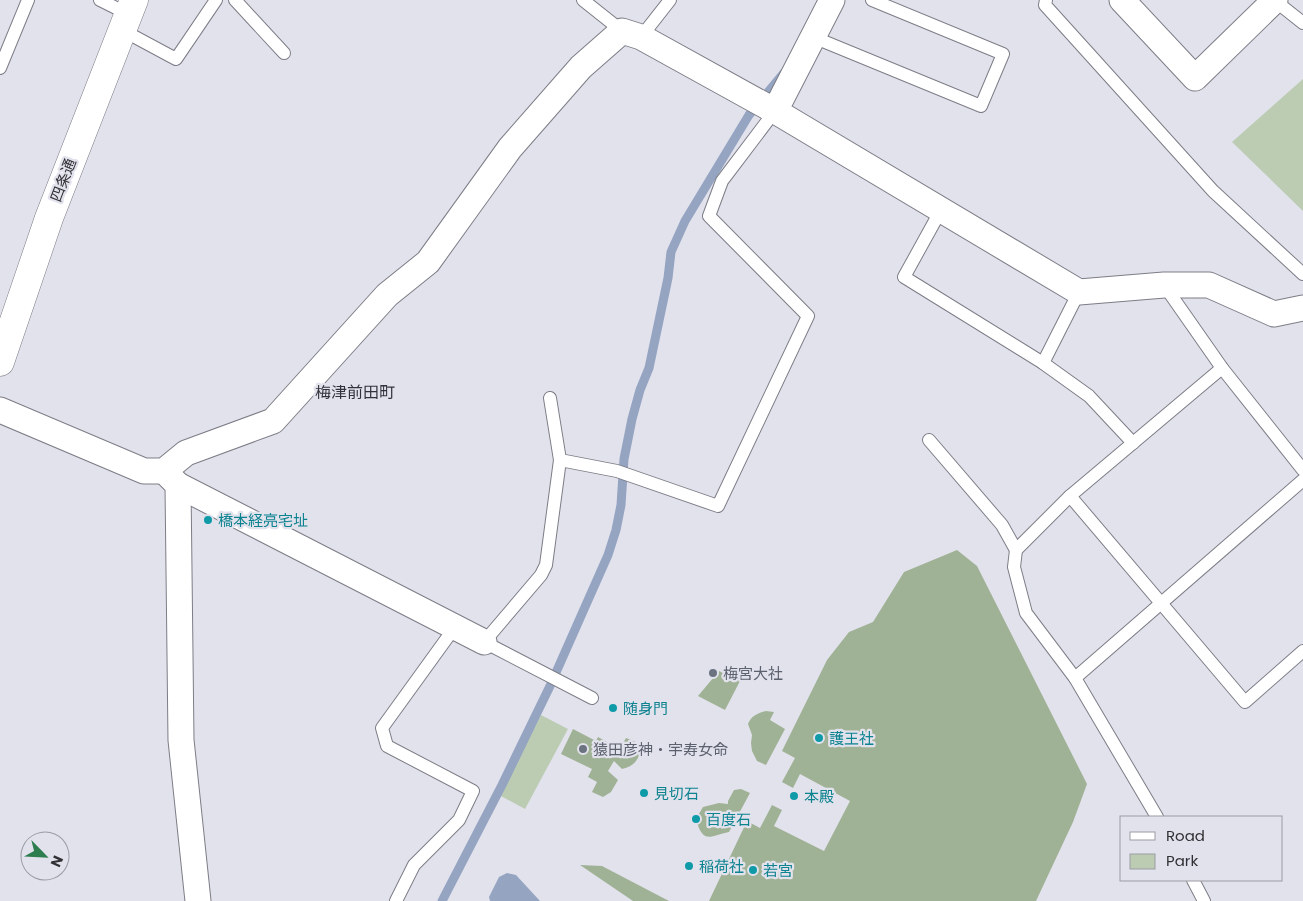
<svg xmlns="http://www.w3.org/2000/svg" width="1303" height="901" font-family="Poppins,'Noto Sans JP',sans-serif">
<rect width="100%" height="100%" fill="#e2e2ed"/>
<!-- green -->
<g fill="#bcccb3">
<path d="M1303,79v132l-71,-69z"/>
<path d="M541,715l27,14 -43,80 -26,-14z"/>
</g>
<!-- forest -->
<g fill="#a0b295">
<path d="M957,550l20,16 110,218 -14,38 -37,79h-327l38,-80 13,7 12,-23 10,5 -8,16 50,25 26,-50 -50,-27 -7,14 -11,-6 13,-24 -13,-7 45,-91 22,-28 24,-10 31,-50z"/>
<path d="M719,671l21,10 -15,29 -27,-14z"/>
<path d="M766,711l8,1 -4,8 15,9 -19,36 -9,-4 -5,-10 -1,-8 1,-8 -4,-11c3,-8 10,-11 18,-13z"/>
<path d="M573,729l23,12 2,-4 22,12 6,-11 12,5 3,6c-3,12 -7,17 -19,20l-8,-8 -6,10 10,9 -7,12 -8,5 -11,-5 5,-10 -9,-5 4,-8 -31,-15z"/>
<path d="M741,789l9,4 -21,39c-19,4 -26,13 -33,-13l7,-12 16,-4 9,1v-3l6,-11z"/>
<path d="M580,865l22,1 67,35h-36z"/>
</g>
<!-- water -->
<path fill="#95a4c1" d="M507,873l9,2 24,26h-50l-1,-4 10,-20z"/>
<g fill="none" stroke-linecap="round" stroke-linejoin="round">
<!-- stream -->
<path stroke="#95a4c1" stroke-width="9" d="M442,901l60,-116 48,-99 58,-131 8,-25 5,-25 3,-46 8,-40 8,-29 9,-22 19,-90 3,-26 14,-31 64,-106 35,-42"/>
<defs>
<g id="lane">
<path d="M100,0l28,14"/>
<path d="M235,0l49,53"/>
<path d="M583,0l39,31"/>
<path d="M1046,0l-1,5 168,186 90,83"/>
<path d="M1274,0l29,23"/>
<path d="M122,30l54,29 40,-59"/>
<path d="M641,37l29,-37"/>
<path d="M813,37l168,69 22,-52 -131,-54"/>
<path d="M0,68l28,-68"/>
<path d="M941,210l-37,67 139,86 46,33 44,47"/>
<path d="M1164,285l58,83 81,102"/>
<path d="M1043,363l36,-71"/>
<path d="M550,398l10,62 -14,105 -5,10 -57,67 108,56"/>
<path d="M929,440l73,85 14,25"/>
<path d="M560,460l57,11 101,35 90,-190 -99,-100 13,-35 53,-70"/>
<path d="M1070,496l175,206 58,-51"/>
<path d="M1075,678l228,-198"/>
<path d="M1157,817l-82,-139 -49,-65 -12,-46 2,-17 54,-54 152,-128"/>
<path d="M1193,880l11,21"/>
<path d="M396,901l18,-36 45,-45 14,-29 -86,-45 -5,-18 73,-101"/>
</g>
<g id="street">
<path d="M832,0l-57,111 304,181 85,-7h45l65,29 29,-6"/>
<path d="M1122,0l73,78 80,-78"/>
<path d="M0,410l144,61h20l22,-18 87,-32 114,-126 41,-33 82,-114 71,-81 41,-36 19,6 134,74"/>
<path d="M164,471l14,14 3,255 17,161"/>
<path d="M178,485l306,157"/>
</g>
<path id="primary" d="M0,362l49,-144 85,-218"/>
</defs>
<!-- lane casing -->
<use href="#lane" stroke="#7c7d86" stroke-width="14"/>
<!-- street casing -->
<use href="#street" stroke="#7c7d86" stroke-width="27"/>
<!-- primary casing -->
<use href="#primary" stroke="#7c7d86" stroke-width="29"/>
<!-- lane -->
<use href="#lane" stroke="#fff" stroke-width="12"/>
<!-- street -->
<use href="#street" stroke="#fff" stroke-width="25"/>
<!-- primary -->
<use href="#primary" stroke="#fff" stroke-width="28"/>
</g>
<!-- markers -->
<g fill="#0f9aa8" stroke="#e2e2ed" stroke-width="2">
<circle cx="208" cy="520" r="5"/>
<circle cx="613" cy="708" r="5"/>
<circle cx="819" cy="738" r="5"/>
<circle cx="644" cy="793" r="5"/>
<circle cx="794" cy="796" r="5"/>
<circle cx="696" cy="819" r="5"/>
<circle cx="689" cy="866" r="5"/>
<circle cx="753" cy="870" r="5"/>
</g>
<g fill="#6b7280" stroke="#e2e2ed" stroke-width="2">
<circle cx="713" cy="673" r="5"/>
<circle cx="583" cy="749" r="5"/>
</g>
<g text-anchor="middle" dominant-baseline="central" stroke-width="4.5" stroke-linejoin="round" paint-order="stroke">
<!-- street labels -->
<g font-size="15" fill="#313135" stroke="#e2e2ed">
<text transform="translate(63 180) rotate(-69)">四条通</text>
</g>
<!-- culture labels -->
<g font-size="15" fill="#0d838f" stroke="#e2e2ed" text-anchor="start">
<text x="218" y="520">橋本経亮宅址</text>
<text x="623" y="708">随身門</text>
<text x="829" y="738">護王社</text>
<text x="654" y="793">見切石</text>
<text x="804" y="796">本殿</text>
<text x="706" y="819">百度石</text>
<text x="699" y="866">稲荷社</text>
<text x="763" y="870">若宮</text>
</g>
<!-- worship labels -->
<g font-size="15" fill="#5b616d" stroke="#e2e2ed" text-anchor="start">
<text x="723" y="673">梅宮大社</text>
<text x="593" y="749">猿田彦神・宇寿女命</text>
</g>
<!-- neighbourhood labels -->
<g font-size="16" fill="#33333b" stroke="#e2e2ed">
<text x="355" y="392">梅津前田町</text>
</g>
</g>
<!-- legend -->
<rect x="1120" y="816" width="162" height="65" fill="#e2e2ed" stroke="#9b9ba3"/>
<rect x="1130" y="832" width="25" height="8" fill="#ffffff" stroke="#9b9ba3"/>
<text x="1166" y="841" font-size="15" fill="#313135">Road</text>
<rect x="1130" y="854" width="25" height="15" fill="#bcccb3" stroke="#9b9ba3"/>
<text x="1166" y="866" font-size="15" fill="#313135">Park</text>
<!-- north arrow -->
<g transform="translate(45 856) rotate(114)"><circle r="24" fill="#e2e2ed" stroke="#9b9ba3"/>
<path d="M0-4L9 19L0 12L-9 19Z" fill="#2d7d4e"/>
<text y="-8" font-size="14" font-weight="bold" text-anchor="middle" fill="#313135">N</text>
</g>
</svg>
